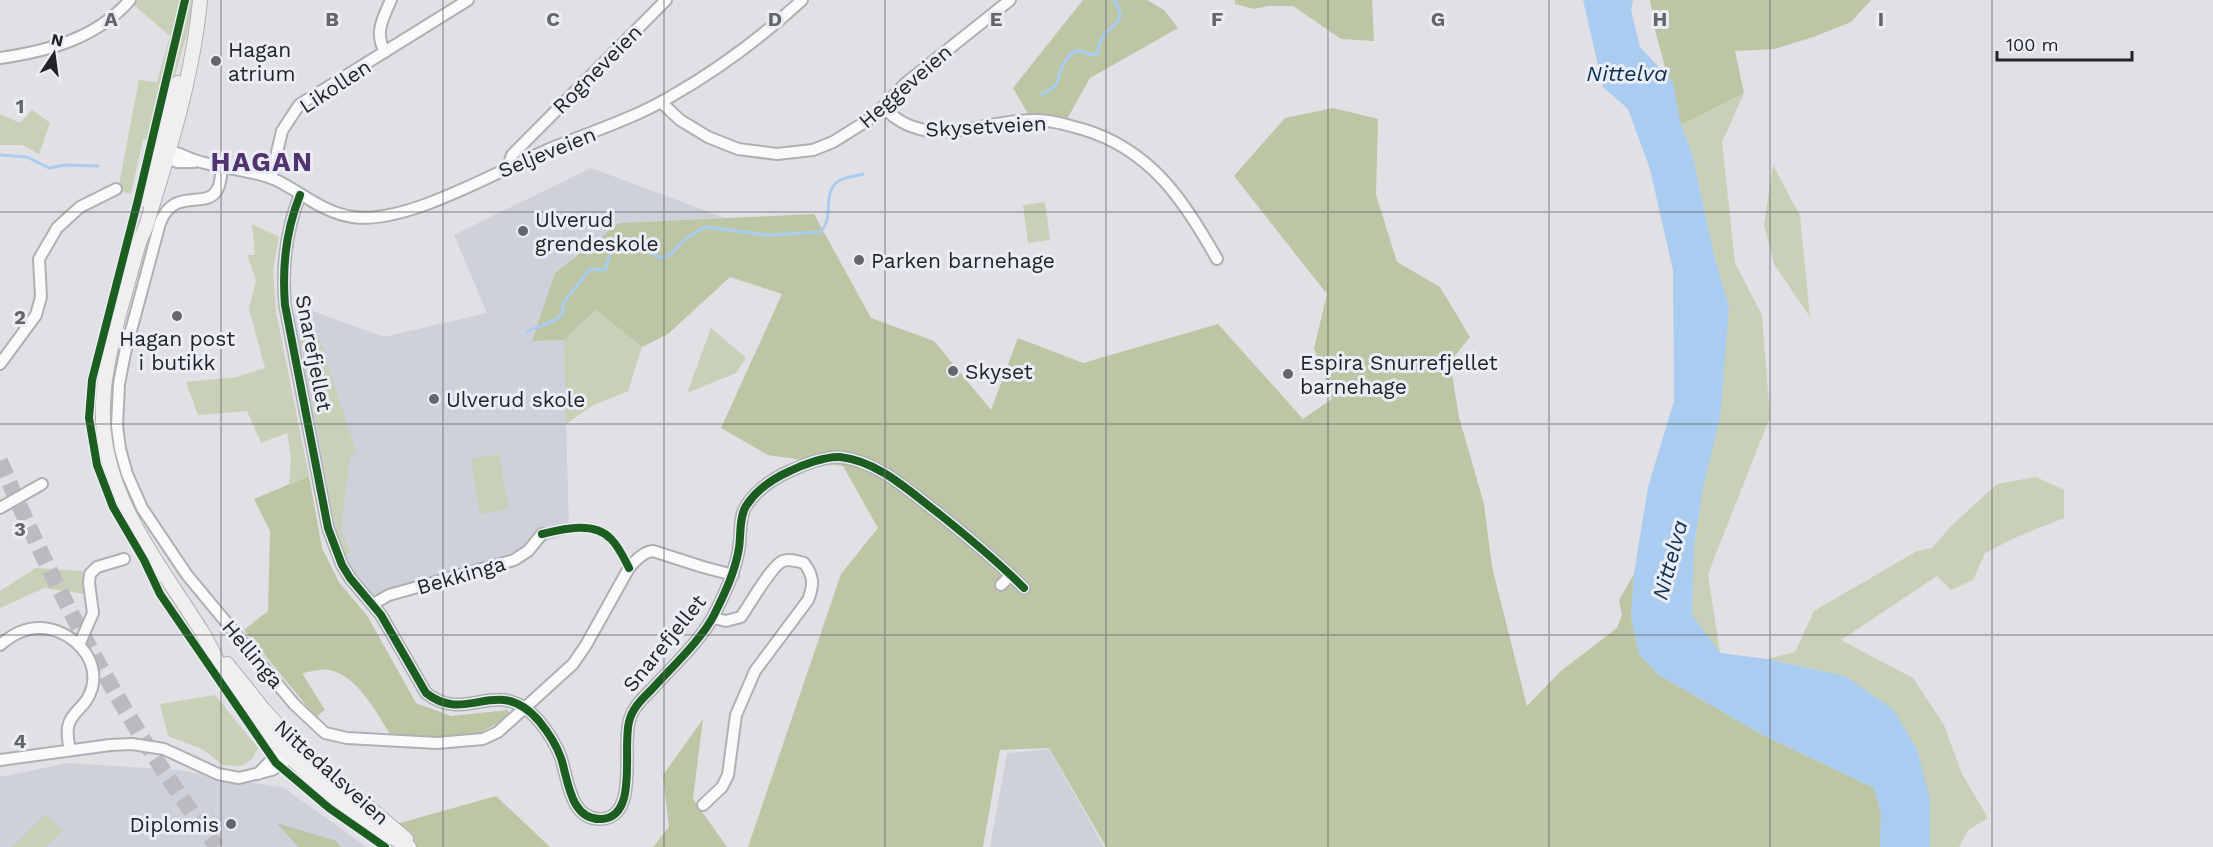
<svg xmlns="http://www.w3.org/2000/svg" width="2213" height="847" font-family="'Work Sans',sans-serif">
<rect width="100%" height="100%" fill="#e0e0e5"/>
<!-- built -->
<g fill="#ced1da">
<path d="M591,168l134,50 -106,5 -86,118 31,-1 5,194 -196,63 -37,-47 -44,-214 4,-31 88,32 103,-24 -33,-78z"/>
<path d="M1049,749l55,98h-114l17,-94z"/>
<path d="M69,763l108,7 107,18 83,59h-367v-70z"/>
</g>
<!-- green -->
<g fill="#c9d0b8">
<path d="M138,0h56l-3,20 -35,121 -13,-2 -12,55 -13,-4 21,-110 18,2 13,-46 -36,-31z"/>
<path d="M1744,93l-22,49 13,121 27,52 8,102 -62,157 12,79 -28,-37 2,-68 34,-241 -13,-48 -23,-106 -11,-28z"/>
<path d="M32,110l18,13 -11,31 -17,-9h-22v-31l20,9z"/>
<path d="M1773,165l27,51 10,101 -36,-53 -10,-39z"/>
<path d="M1045,202l5,38 -22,3 -5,-38z"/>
<path d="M252,224l27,13 -6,33 3,42 33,164 -20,8 2,-26 -4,-25 -26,10 -14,-32 -49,4 -12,-33 51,-5 28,-9 -16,-59 7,-29 -9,-25h8z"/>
<path d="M596,310l46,37 -14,44 -36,15 -26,18 -2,-84z"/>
<path d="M711,328l35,30 -10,15 -49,20z"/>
<path d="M318,335l38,116 -6,7 -9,71 9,23 -6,4 -5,-10 -39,-208z"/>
<path d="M499,454l10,55 -29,5 -9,-55z"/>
<path d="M2036,477l28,13v28l-45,18 -34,17 -12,27 -22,10 -14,-14 -96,64 72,38 31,47 18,49 26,44 -20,12 -9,17h-29v-48l-85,-123 -78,-17 28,-7 19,-41 103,-60 15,-3 19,-22 46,-42z"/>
<path d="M36,568l46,3 4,23 -42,-6 -44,20v-17z"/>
<path d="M215,695l43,53 -6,11 -10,7 -19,-1 -21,-16 -34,-13 -8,-32z"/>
<path d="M46,814l17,17 -18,16h-33z"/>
</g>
<!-- forest -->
<g fill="#bcc6a5">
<path d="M1083,0h64l17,10 14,18 -88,50 -23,41 -32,7 -22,-38z"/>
<path d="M1235,0h137l2,41 -33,-2 -48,-33h-25l-14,3 -19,-5z"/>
<path d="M1650,0h221l-20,22 -35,14 -41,13 -40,2 9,42 -63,32 -26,-95z"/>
<path d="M1333,108l45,11 -2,76 21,67 43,25 30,50 -20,25 9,55 25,87 8,63 35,139 34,-35 56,-43 5,-13 -3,-15 15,-26 -3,43 8,37 20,21 102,59 113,54 7,26 -1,33h-774l-57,-99 -49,2 -17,97h-235l93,-273 37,-46 -35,-62 -75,-11 -47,-27 61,-134 -52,-17 -62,57 -26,13 -46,-37 -32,30 -32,1 23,-68 64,-50 195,-9 57,104 63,23 57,69 27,-72 65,25 135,-39 85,95 29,-20 -18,-51 13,-54 -93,-118 51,-58z"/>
<path d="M309,476l13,72 17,34 29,35 48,86 35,13 57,-6 2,6 -34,19 -44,4 -40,-2c-15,-23 -33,-60 -62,-67 -8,-2 -20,2 -28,3l23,37 -9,7 -72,-87 24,-19 2,-80 -16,-32z"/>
<path d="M703,719l-10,80 34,48h-74l16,-20 -6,-52z"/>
<path d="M496,796l54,51h-146l-25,-18z"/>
<path d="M277,823l59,18 5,6h-43z"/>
</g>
<!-- water -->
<path fill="#a9ccf0" d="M1583,0h50l-2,10 9,37 33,35 8,43 11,28 23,106 14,48 -9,111 -17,70 -9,60 -2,67 28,38 47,6 78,17 48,33 24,40 13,50v48h-50l1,-33 -7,-26 -113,-54 -102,-59 -20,-21 -8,-37 3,-43 14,-87 26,-86 -1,-131 -23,-101 -22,-60 -25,-22z"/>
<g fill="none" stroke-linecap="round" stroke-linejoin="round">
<!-- stream -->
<g stroke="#a9ccf0" stroke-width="3">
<path d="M1041,94c21,-8 14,-12 22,-29 3,-6 8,-11 13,-15l17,5 5,-2c1,-4 0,-7 2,-11 6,-19 31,-16 14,-42"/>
<path d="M0,155l27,2 22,11 16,-3 33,1"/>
<path d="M527,331c10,-4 28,-8 35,-17 3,-5 0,-4 1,-10 1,-3 24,-31 27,-35l15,1c3,-6 3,-13 6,-19 10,-21 38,5 52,7l8,-4 13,-14 21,-13 63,8 51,-3c16,-11 3,-36 17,-49 6,-6 18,-6 27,-9"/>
</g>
<!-- trunk-tunnel -->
<path stroke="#bababf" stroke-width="16" stroke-dasharray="16 8" stroke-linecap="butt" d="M0,461c58,137 128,267 217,386"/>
<defs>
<g id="minor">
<path d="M385,52c-11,-19 -2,-34 6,-52"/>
<path d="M0,58c49,-7 97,-20 130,-58"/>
<path d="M661,102l19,18 28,17 30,12 39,5 36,-4 20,-8 40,-25 33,-34 104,-83"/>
<path d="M884,108c44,45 98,11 153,12 15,0 30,5 45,9 68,20 102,71 135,130"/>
<path d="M162,150c15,0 25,9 39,12 24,7 52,8 75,18 27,13 47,33 77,37 52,8 143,-45 192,-66 42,-18 86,-31 125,-54 46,-26 94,-62 132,-97"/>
<path d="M160,155l17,7h17"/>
<path d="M222,167c-1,7 -1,17 -5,23 -11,20 -43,-4 -57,33l-35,130 -6,31 -2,42 3,23 7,25 15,34 45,67 107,129 31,29 22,5 90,5 46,-4 15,-7 75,-68 13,-19 43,-77c7,-8 14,-16 24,-17l50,16 30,8"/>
<path d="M508,167l4,-12 154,-155"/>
<path d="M271,178l11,-47 17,-26 169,-105"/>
<path d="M300,195c-14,35 -18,73 -15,110l43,223 14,37 8,13 31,37 45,78c42,33 71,-20 113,28 9,11 17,23 22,37 7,21 9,63 41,61 37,-3 20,-71 27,-97 3,-14 14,-24 24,-34 19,-21 49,-49 61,-73 11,-22 21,-43 25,-67 2,-13 0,-31 7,-42 11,-17 26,-27 44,-35 12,-6 36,-15 50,-14 38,4 69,34 98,56 30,24 59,48 86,75"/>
<path d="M0,364l36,-49 5,-18 -2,-38 18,-31 23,-21 36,-18"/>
<path d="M0,508l42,-24"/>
<path d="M1001,585l10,-10"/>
<path d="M373,604l16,-9 125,-35 14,-9 14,-17"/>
<path d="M0,645c12,-10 25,-18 42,-17 29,2 58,29 50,60 -8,28 -32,21 -22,62"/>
<path d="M79,645l14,-32 -4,-30 1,-9 7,-7 27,-8"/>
<path d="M0,760l110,-15 22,-1 32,5 54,25 21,4 33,-8 18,-12 4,-8"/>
<path d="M258,774l18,-19 13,-7"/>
<path d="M703,805l19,-18 6,-12 8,-60 19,-44 53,-71c6,-15 6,-24 -4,-37 -7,-2 -17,-5 -23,-1 -12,8 -31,42 -40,55l-15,4 -13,-3"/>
</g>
<g id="secondary">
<path d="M200,0c-7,76 -31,151 -53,223 -2,8 -7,15 -9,23 -6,20 -11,41 -17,61 -14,52 -26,101 -12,154 15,61 60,118 93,171 9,14 14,29 23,43 48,74 107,128 184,172"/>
<path d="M145,200l16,-68 17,-49"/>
<path d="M227,664l36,45 33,37 110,93"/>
</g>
</defs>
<!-- minor casing -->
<use href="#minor" stroke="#b0b0b4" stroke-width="14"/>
<!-- secondary casing -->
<use href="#secondary" stroke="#b0b0b4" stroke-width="16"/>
<!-- minor -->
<use href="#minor" stroke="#fafafb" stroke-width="10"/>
<!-- secondary -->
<use href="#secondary" stroke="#f1eef0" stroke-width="14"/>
<defs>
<g id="cycleway">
<path d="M185,0l-48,204 -45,176 -3,38 8,47 16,42 31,53 16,34 116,169 53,45 56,39"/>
<path d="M300,195c-14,35 -18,73 -15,110l43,223 14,37 8,13 31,37 45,78c42,33 71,-20 113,28 9,11 17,23 22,37 7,21 9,63 41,61 37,-3 20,-71 27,-97 3,-14 14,-24 24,-34 19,-21 49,-49 61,-73 11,-22 21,-43 25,-67 2,-13 0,-31 7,-42 11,-17 26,-27 44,-35 12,-6 36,-15 50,-14 38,4 69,34 98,56 30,24 59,48 86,75"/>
<path d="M542,534c21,-5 52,-13 69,5 8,8 13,19 18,29"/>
</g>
</defs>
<!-- cycleway casing -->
<use href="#cycleway" stroke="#eaedf5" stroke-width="11"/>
<!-- cycleway -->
<use href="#cycleway" stroke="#1b5e20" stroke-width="8"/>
</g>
<!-- grid -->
<path fill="none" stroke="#656669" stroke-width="1.5" stroke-opacity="0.55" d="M221,0v847M443,0v847M664,0v847M885,0v847M1106,0v847M1328,0v847M1549,0v847M1770,0v847M1992,0v847M0,212h2213M0,424h2213M0,635h2213"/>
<!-- markers -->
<g fill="#656669" stroke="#eaedf5" stroke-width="2">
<circle cx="216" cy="61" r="6"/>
<circle cx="523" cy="231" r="6"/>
<circle cx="859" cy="260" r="6"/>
<circle cx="177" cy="316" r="6"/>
<circle cx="953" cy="371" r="6"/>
<circle cx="1288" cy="374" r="6"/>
<circle cx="434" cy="399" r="6"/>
<circle cx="231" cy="824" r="6"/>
</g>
<g text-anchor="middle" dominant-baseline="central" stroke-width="6" stroke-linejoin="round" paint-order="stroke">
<!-- poi labels -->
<g font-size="21" fill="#232426" stroke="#eaedf5" text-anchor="start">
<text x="228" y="49">Hagan<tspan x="228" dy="24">atrium</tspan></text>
<text x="535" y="219">Ulverud<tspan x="535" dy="24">grendeskole</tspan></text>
<text x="871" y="260">Parken barnehage</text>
<text x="177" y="338" text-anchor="middle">Hagan post<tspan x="177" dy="24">i butikk</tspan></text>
<text x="1300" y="362">Espira Snurrefjellet<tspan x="1300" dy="24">barnehage</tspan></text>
<text x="965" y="371">Skyset</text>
<text x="446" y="399">Ulverud skole</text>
<text x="219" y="824" text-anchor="end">Diplomis</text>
</g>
<!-- street labels -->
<g font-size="21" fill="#232426" stroke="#eaedf5">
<text transform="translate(597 69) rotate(-45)">Rogneveien</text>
<text transform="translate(335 86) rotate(-33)">Likollen</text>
<text transform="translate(905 86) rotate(-41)">Heggeveien</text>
<text transform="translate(986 126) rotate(-3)">Skysetveien</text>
<text transform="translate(547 152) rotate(-22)">Seljeveien</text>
<text transform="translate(314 353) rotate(79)">Snarefjellet</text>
<text transform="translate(461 575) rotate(-16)">Bekkinga</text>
<text transform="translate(664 643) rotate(-51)">Snarefjellet</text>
<text transform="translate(253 654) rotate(50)">Hellinga</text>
<text transform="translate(332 772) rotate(42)">Nittedalsveien</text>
</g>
<!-- water labels -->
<g font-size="22" font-style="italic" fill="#0b3050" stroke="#eaedf5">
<text x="1627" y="73">Nittelva</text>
<text transform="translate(1670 560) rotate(-75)">Nittelva</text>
</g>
<!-- district labels -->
<g font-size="27" font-weight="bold" letter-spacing="1.5" fill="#51336d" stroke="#eaedf5">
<text x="262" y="162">HAGAN</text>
</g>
</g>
<g font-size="20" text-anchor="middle" font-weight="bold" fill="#656669" stroke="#eaedf5" stroke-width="6" stroke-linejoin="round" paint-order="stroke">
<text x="111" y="26">A</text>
<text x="332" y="26">B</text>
<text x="553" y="26">C</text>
<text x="775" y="26">D</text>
<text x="996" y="26">E</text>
<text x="1217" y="26">F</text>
<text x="1438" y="26">G</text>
<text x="1660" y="26">H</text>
<text x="1881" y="26">I</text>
<text x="20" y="113">1</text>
<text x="20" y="324">2</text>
<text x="20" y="536">3</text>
<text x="20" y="748">4</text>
</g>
<!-- north arrow -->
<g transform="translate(54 54) rotate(13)" stroke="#eaedf5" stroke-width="4.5" paint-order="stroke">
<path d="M0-4.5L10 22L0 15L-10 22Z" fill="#232426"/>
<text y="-9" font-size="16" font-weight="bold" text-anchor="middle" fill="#232426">N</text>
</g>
<!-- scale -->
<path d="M1997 51v9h135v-9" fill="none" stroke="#232426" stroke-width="3"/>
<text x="2006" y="51" font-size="18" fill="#232426" stroke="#eaedf5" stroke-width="4.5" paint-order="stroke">100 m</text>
</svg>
